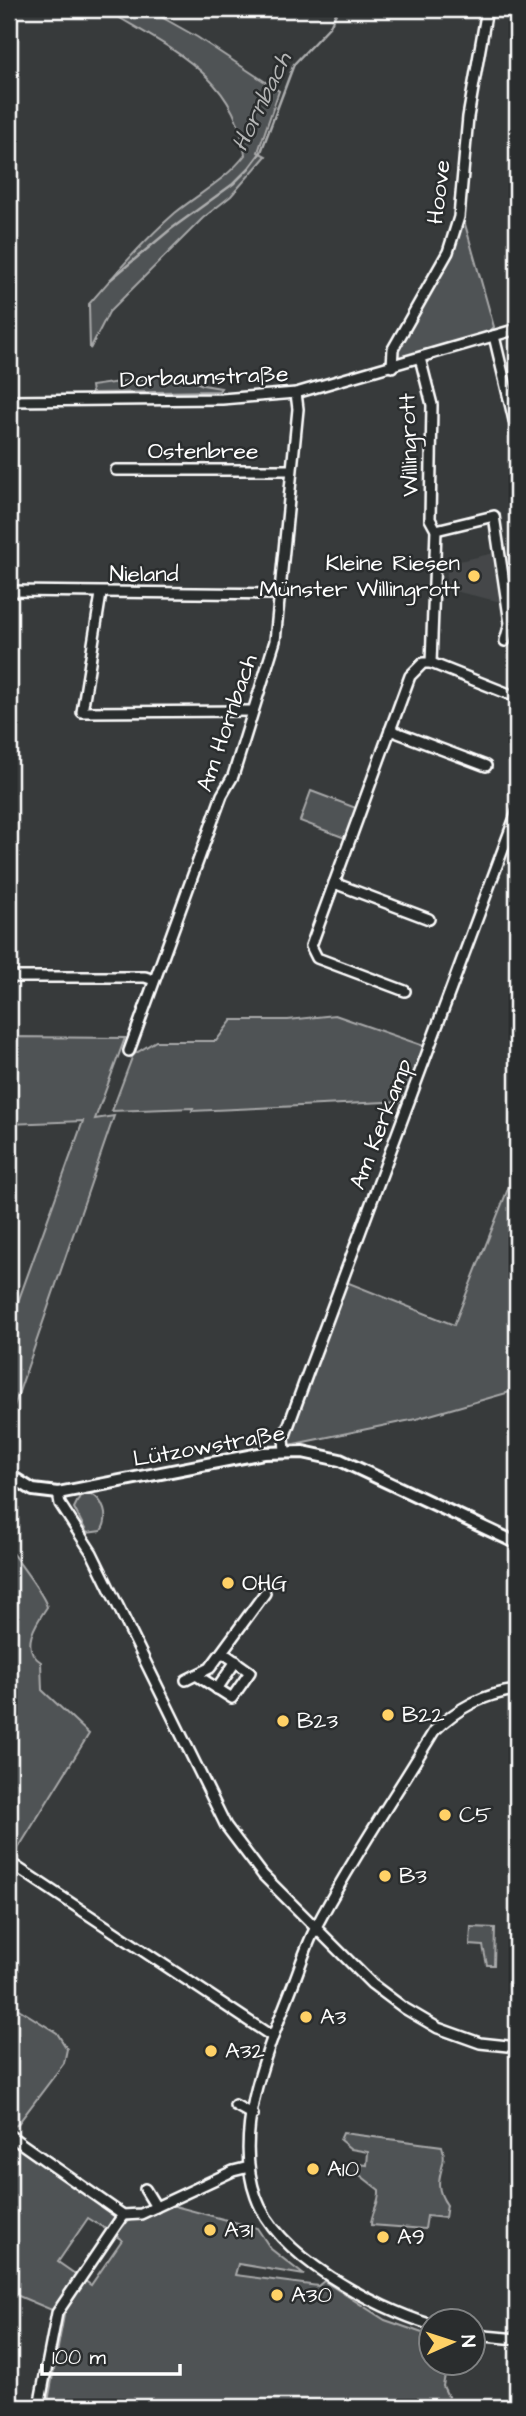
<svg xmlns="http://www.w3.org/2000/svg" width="526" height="2416" font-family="'Architects Daughter',sans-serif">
<rect width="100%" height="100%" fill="#373a3b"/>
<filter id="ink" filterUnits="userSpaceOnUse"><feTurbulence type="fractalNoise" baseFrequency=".0143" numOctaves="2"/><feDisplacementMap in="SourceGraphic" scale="14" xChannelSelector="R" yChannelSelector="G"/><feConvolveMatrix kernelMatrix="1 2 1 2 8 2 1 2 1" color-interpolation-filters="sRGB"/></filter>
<g filter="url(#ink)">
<!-- built -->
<path fill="#444748" d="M498,552l7,51 -59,-14 1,-25z"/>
<!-- green -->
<g fill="#505354" stroke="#a8a9aa" stroke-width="2">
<path d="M105,9h42l50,28 82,54 -21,61 8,4 -35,40 -28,22 -94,94 -19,37 -1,-45c27,-31 54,-63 86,-91 23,-19 52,-34 70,-58 -8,-81 -81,-109 -140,-146z"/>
<path d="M463,217l31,110 -6,6 -93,29 -4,-12z"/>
<path d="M175,374l28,11 18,3 -2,3 -127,2 -1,-7z"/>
<path d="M311,791l45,17 -11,30 -45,-17z"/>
<path d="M335,1015l92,32 -20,54 -215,10 1,-3 -81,3 21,-56 23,-14h60l16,-21h56z"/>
<path d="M9,1037l116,1 -30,81 19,-3 -105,305v-94l74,-206 -74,3z"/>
<path d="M517,1166v224l-101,29 -127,26v-14l50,-152 115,46z"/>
<path d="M89,1493c15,6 21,25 12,38l-14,2 -13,-25 6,-12z"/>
<path d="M9,1549c9,12 36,47 38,58 -11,16 -28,41 -6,55l1,28 47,44 -73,118 -7,-4v-57l4,-9 -4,-6z"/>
<path d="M471,1927l24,1 -1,37h-7l-4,-19 -13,-1z"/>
<path d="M9,2003l48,30 10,16 -3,14 -47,62 -8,2z"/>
<path d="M343,2133l99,13c8,21 -14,33 5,59l-2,13 -18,-2 -2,13 -54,-4c0,-13 9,-21 8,-35l-23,-18 4,-8 7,1 1,-13 -17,-3 -11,-9z"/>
<path d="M9,2135l111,78 -11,18 -21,-13 -30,44 33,23 31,-45 -7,-5 13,-14 43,-16 86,23 14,21 33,26 -66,-11 -3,11 83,11 6,-5 61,39 46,16 1,28h9l-2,10 6,1 -2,11 10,21h-406l17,-92 -55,-23z"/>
</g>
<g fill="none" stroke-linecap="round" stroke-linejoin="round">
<!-- stream -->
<path stroke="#adaeaf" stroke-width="2.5" d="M110,280l61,-51 62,-45 16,-16 12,-16 33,-88 36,-38 8,-17"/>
<defs>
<g id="minor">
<path d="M494,336l23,97"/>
<path d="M392,367l1,-18 55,-97 11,-35 9,-100 19,-108"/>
<path d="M9,401l213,-2 74,-6 221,-64"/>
<path d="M116,470h175"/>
<path d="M436,530l58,-14 16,107 -5,18"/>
<path d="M9,591l270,3"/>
<path d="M101,594l-19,118 171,-1"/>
<path d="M431,663l83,33"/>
<path d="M390,730l96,36"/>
<path d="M334,883l95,36"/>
<path d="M9,977h136l9,3"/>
<path d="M405,991l-88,-33 -6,-12 99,-270 13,-13h8l5,-133 -6,-11 2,-114 -12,-47"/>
<path d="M129,1051l93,-256 11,-19 42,-135 23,-232 -2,-16"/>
<path d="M285,1451l-1,-13 23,-63 210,-563"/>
<path d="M58,1493l2,11 32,49 134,273 37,49 109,109 32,24 34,20 42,15 37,4"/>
<path d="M196,1675l36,23 18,-26 -28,-20"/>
<path d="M186,1680l24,-12 55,-75"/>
<path d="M217,1689l19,-28"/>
<path d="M9,1862l264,175"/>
<path d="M235,2105l18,10"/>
<path d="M9,2135l114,80 18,-1 92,-43 16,-4"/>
<path d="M145,2189l11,18"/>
<path d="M432,2325c-58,-18 -155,-68 -176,-128 -24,-67 12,-148 36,-210 8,-20 14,-41 24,-60 35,-67 79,-131 118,-196 24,-23 49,-37 83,-41"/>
<path d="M474,2335l43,4"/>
<path d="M39,2407l18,-94 66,-98"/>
</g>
<path id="tertiary" d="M9,1475l24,15 25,3 206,-40 39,-1 37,8 177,83"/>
</defs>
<!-- minor casing -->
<use href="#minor" stroke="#fff" stroke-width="14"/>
<!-- tertiary casing -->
<use href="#tertiary" stroke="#fff" stroke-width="16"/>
<!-- minor -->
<use href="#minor" stroke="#2a2d2e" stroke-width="9"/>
<!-- tertiary -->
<use href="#tertiary" stroke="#2a2d2e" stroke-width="10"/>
</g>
</g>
<!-- markers -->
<g fill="#ffd166" stroke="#2a2d2e" stroke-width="2.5">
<circle cx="474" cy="576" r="7"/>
<circle cx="228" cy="1583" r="7"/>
<circle cx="388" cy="1715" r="7"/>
<circle cx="283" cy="1721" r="7"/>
<circle cx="445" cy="1815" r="7"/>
<circle cx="385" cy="1876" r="7"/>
<circle cx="306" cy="2017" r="7"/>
<circle cx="211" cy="2051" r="7"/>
<circle cx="313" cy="2169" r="7"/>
<circle cx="210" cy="2230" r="7"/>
<circle cx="383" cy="2237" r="7"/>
<circle cx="277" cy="2295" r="7"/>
</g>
<g text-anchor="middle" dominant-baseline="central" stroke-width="5" stroke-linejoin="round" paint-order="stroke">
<!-- street labels -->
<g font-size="23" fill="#fff" stroke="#2a2d2e">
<text transform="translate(439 192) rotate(-83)">Hoove</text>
<text transform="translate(204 377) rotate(-2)">Dorbaumstraße</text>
<text transform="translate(409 445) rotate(-92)">Willingrott</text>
<text x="203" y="451">Ostenbree</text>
<text x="144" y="574">Nieland</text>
<text transform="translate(227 723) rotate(-71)">Am Hornbach</text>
<text transform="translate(381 1124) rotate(-69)">Am Kerkamp</text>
<text transform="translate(209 1446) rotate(-10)">Lützowstraße</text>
</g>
<!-- poi labels -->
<g font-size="23" fill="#fff" stroke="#2a2d2e" text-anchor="start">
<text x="460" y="563" text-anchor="end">Kleine Riesen<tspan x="460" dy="26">Münster Willingrott</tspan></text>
<text x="242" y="1583">OHG</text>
<text x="402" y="1715">B22</text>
<text x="297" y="1721">B23</text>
<text x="459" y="1815">C5</text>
<text x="399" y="1876">B3</text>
<text x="320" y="2017">A3</text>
<text x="225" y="2051">A32</text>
<text x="327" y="2169">A10</text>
<text x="224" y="2230">A31</text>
<text x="397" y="2237">A9</text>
<text x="291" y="2295">A30</text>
</g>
<!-- water labels -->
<g font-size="24" font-style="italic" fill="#b4b5b5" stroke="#2a2d2e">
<text transform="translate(262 102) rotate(-64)">Hornbach</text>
</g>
</g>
<!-- margin -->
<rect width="526" height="2416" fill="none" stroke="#2a2d2e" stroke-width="35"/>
<rect x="18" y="18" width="491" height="2381" fill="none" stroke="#fff" stroke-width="2.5" filter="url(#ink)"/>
<!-- north arrow -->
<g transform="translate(452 2342) rotate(87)"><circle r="33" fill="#2a2d2e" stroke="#7f8182" stroke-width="2"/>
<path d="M0-5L12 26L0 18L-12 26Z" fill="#ffd166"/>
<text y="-10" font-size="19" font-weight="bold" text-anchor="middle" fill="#ffffff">N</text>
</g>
<!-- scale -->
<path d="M42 2364v10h138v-10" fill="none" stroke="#ffffff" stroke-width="3.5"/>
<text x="52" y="2364" font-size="21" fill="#ffffff" stroke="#2a2d2e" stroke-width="5" paint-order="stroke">100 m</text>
</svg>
